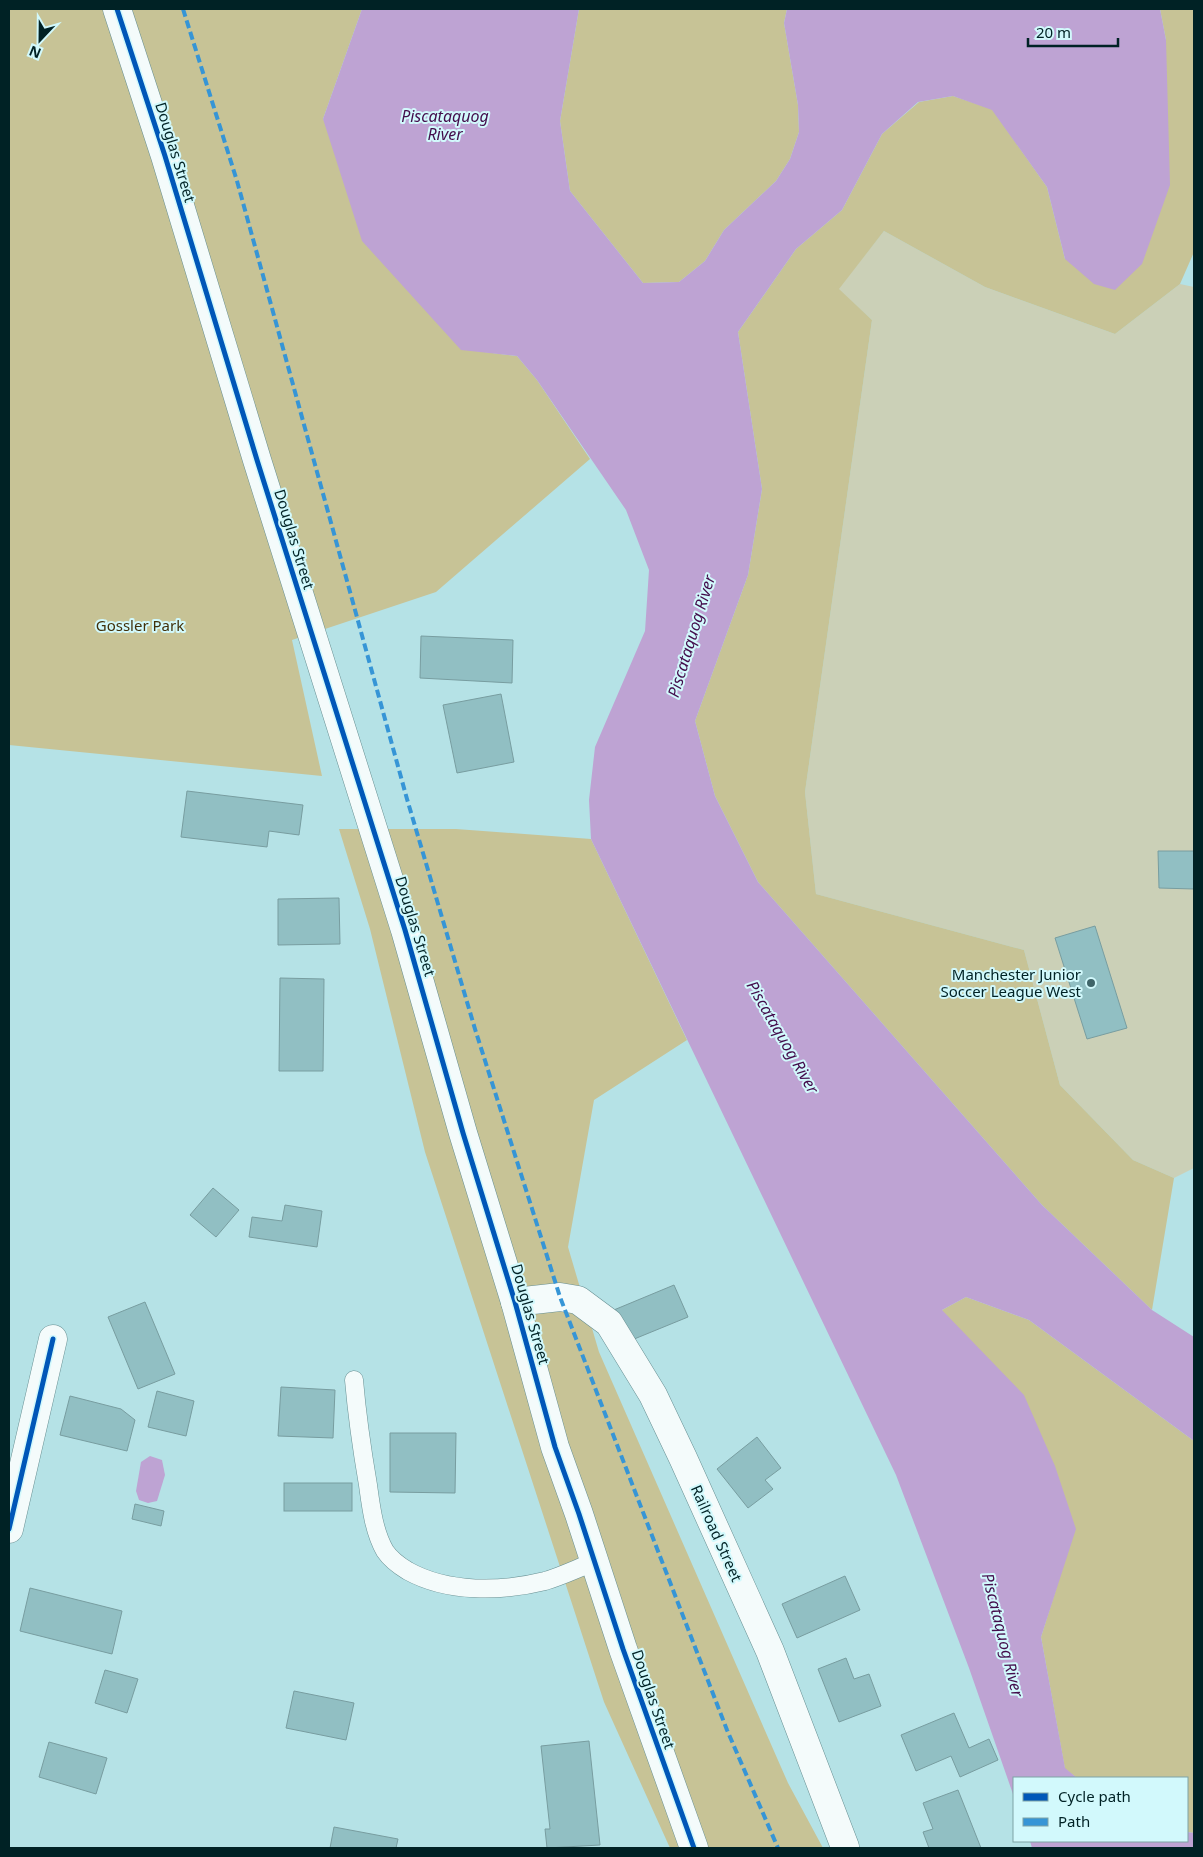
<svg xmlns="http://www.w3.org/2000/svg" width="1203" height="1857" font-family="'Noto Sans',sans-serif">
<rect width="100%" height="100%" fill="#b5e2e6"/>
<!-- green -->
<path fill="#cbd0b7" d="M884,231l101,56 130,47 65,-50 14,3v881l-20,10 -41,-18 -73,-75 -36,-135 -208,-56 -11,-102 67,-472 -34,-31z"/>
<!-- forest -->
<g fill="#c7c396">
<path d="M9,9h353l-39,110 138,230 56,7 20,24 53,79 -154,133 -144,48 30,136 -313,-31z"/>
<path d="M579,9h208l-3,14 14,82 1,27 -9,27 -14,22 -52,49 -19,31 -26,21 -36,1 -73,-92 -10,-70z"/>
<path d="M1160,9h34v243l-14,32 -65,50 -130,-47 -101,-56 -45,58 33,31 -67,472 11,102 208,56 36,135 73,75 41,18 -22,132 -110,-105 -284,-323 -43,-86 -20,-75 53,-146 14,-86 -24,-157 58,-83 46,-39 40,-76 37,-32 34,-6 39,13 55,78 18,72 101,-219z"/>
<path d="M339,829h117l135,10 96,201 -93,60 -26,147 31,105 189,431 35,65h-153l-66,-146 -179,-550 -55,-223z"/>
<path d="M966,1297l63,23 165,121v392l-7,-1v-54h-110l-12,-9 -24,-132 16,-51 -115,-276z"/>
</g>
<!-- water -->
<g fill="#bea3d3">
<path d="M362,9h217l-19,112 10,70 73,92 36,-1 26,-21 19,-31 52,-49 14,-22 9,-27 -1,-27 -14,-82 3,-14h373l6,31 4,145 -28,79 -27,26 -21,-6 -29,-25 -18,-72 -55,-77 -39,-14 -35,6 -36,32 -40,76 -46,39 -58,83 24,157 -14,86 -53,146 20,75 43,86 284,323 110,105 42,27v104l-165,-121 -63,-23 -24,13 82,85 31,71 21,63 -35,108 24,131 12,10h-63v19l-45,-129 -73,-193 -305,-636 -2,-39 6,-53 50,-116 4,-61 -23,-60 -89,-130 -20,-24 -56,-6 -99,-109 -39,-122z"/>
<path d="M150,1456l12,4 3,15 -8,26 -9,2 -9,-3 -3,-9 5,-29z"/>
<path d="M1187,1832l7,1v15h-162l-2,-7h157z"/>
</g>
<!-- building -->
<g fill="#91bfc3" stroke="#789da0">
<path d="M421,636l92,4 -1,43 -92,-5z"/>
<path d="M501,694l13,68 -57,11 -14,-68z"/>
<path d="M187,791l116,14 -4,30 -30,-4 -2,16 -86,-10z"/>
<path d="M1158,851h36v38l-35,-1z"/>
<path d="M339,898l1,46 -62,1v-46z"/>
<path d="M1095,926l32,102 -40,11 -32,-101z"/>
<path d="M280,978l44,1 -1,92h-44z"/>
<path d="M213,1188l26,22 -23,27 -26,-22z"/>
<path d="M285,1205l37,6 -5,36 -68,-10 3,-20 30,4z"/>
<path d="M674,1285l14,32 -66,27 -13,-32z"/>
<path d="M145,1302l30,72 -37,15 -30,-72z"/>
<path d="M281,1387l54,3 -2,48 -55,-2z"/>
<path d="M157,1391l37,10 -8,35 -38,-9z"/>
<path d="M70,1396l51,13 14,11 -8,31 -67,-16z"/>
<path d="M390,1433h66l-1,60 -65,-1z"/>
<path d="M757,1437l24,31 -16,12 8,9 -25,19 -31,-39z"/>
<rect x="284" y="1483" width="68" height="28"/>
<path d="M135,1504l29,7 -3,15 -29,-7z"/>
<path d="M845,1576l15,34 -63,28 -15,-34z"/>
<path d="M30,1588l92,23 -10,43 -92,-23z"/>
<path d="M846,1658l8,21 15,-5 12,32 -42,16 -21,-53z"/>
<path d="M105,1670l33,9 -11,34 -32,-10z"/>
<path d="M294,1691l60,12 -8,37 -60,-12z"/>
<path d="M954,1713l15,35 20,-9 9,21 -38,17 -9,-21 -35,15 -15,-36z"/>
<path d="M589,1741l11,104 -53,3 -2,-19h5l-9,-83z"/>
<path d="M49,1742l58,16 -11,36 -57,-17z"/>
<path d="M958,1790l23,58h-52l-6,-16 10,-3 -10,-26z"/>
<path d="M334,1827l64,12 -2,9h-66z"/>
</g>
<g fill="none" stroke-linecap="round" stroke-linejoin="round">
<defs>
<path id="lane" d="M354,1380c3,35 8,70 14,105 3,22 6,47 17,66 6,9 13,14 23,20 40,22 93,21 137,10 17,-5 33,-13 49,-19"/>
<g id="street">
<path d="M117,9l48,147 92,304 148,470 58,203 52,169 40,145 24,67 44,135 71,199"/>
<path d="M515,1302l45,-5 18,3 31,23 44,72 30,63 87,193 75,196"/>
<path d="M9,1529l44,-190"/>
</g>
</defs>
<!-- lane casing -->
<use href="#lane" stroke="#678f92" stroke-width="19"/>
<!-- street casing -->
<use href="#street" stroke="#678f92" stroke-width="29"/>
<!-- lane -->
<use href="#lane" stroke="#f4fbfb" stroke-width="18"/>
<!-- street -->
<use href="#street" stroke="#f4fbfb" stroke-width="28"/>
<!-- quiet -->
<path stroke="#3695d6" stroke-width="4" stroke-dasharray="8 4" stroke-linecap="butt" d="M183,9l54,172 170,618 68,230 85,268 167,433 51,118"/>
<defs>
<g id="cycleway">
<path d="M117,9l48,147 92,304 148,470 58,203 52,169 40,145 24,67 44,135 71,199"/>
<path d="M9,1529l44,-190"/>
</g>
</defs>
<!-- cycleway casing -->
<use href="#cycleway" stroke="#d2f9fc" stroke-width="8"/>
<!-- cycleway -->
<use href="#cycleway" stroke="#0057b8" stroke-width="5"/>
</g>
<!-- markers -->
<circle fill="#3f6569" stroke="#d2f9fc" stroke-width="2" cx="1091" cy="983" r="5"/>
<g text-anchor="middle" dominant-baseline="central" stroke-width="4" stroke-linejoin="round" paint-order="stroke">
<!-- street labels -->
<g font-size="15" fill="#002225" stroke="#d2f9fc">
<text transform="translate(176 152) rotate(73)">Douglas Street</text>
<text transform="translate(295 539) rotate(73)">Douglas Street</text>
<text transform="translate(416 926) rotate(73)">Douglas Street</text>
<text transform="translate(531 1314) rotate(74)">Douglas Street</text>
<text transform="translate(717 1533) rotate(66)">Railroad Street</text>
<text transform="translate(654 1699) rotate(71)">Douglas Street</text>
</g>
<!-- park labels -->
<g font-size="15" fill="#412f09" stroke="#d2f9fc">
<text x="140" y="625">Gossler Park</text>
</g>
<!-- poi labels -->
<g font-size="15" fill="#002225" stroke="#d2f9fc" text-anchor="end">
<text x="1081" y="974">Manchester Junior<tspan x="1081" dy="17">Soccer League West</tspan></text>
</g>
<!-- water labels -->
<g font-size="16" font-style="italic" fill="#430c4b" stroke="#d2f9fc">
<text x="445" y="116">Piscataquog<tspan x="445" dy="18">River</tspan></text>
<text transform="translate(691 636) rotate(-73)">Piscataquog River</text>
<text transform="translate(783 1037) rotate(60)">Piscataquog River</text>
<text transform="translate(1003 1635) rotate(76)">Piscataquog River</text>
</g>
</g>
<!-- border -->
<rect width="1203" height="1857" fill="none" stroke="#002225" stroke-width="20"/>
<!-- legend -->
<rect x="1013" y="1777" width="175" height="65" fill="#d2f9fc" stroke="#7ea3a6"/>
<rect x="1023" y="1793" width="25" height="8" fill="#0057b8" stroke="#7ea3a6"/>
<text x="1058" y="1802" font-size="15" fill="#002225">Cycle path</text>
<rect x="1023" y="1818" width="25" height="8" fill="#3695d6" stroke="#7ea3a6"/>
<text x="1058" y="1827" font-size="15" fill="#002225">Path</text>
<!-- north arrow -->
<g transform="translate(40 40) rotate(202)" stroke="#d2f9fc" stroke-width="4" paint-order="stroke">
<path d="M0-4L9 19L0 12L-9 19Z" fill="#002225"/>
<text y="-8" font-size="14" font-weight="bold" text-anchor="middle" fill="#002225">N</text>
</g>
<!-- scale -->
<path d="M1028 38v8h90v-8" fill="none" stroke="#002225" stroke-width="2.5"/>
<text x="1036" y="38" font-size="15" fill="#002225" stroke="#d2f9fc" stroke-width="4" paint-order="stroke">20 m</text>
</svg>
